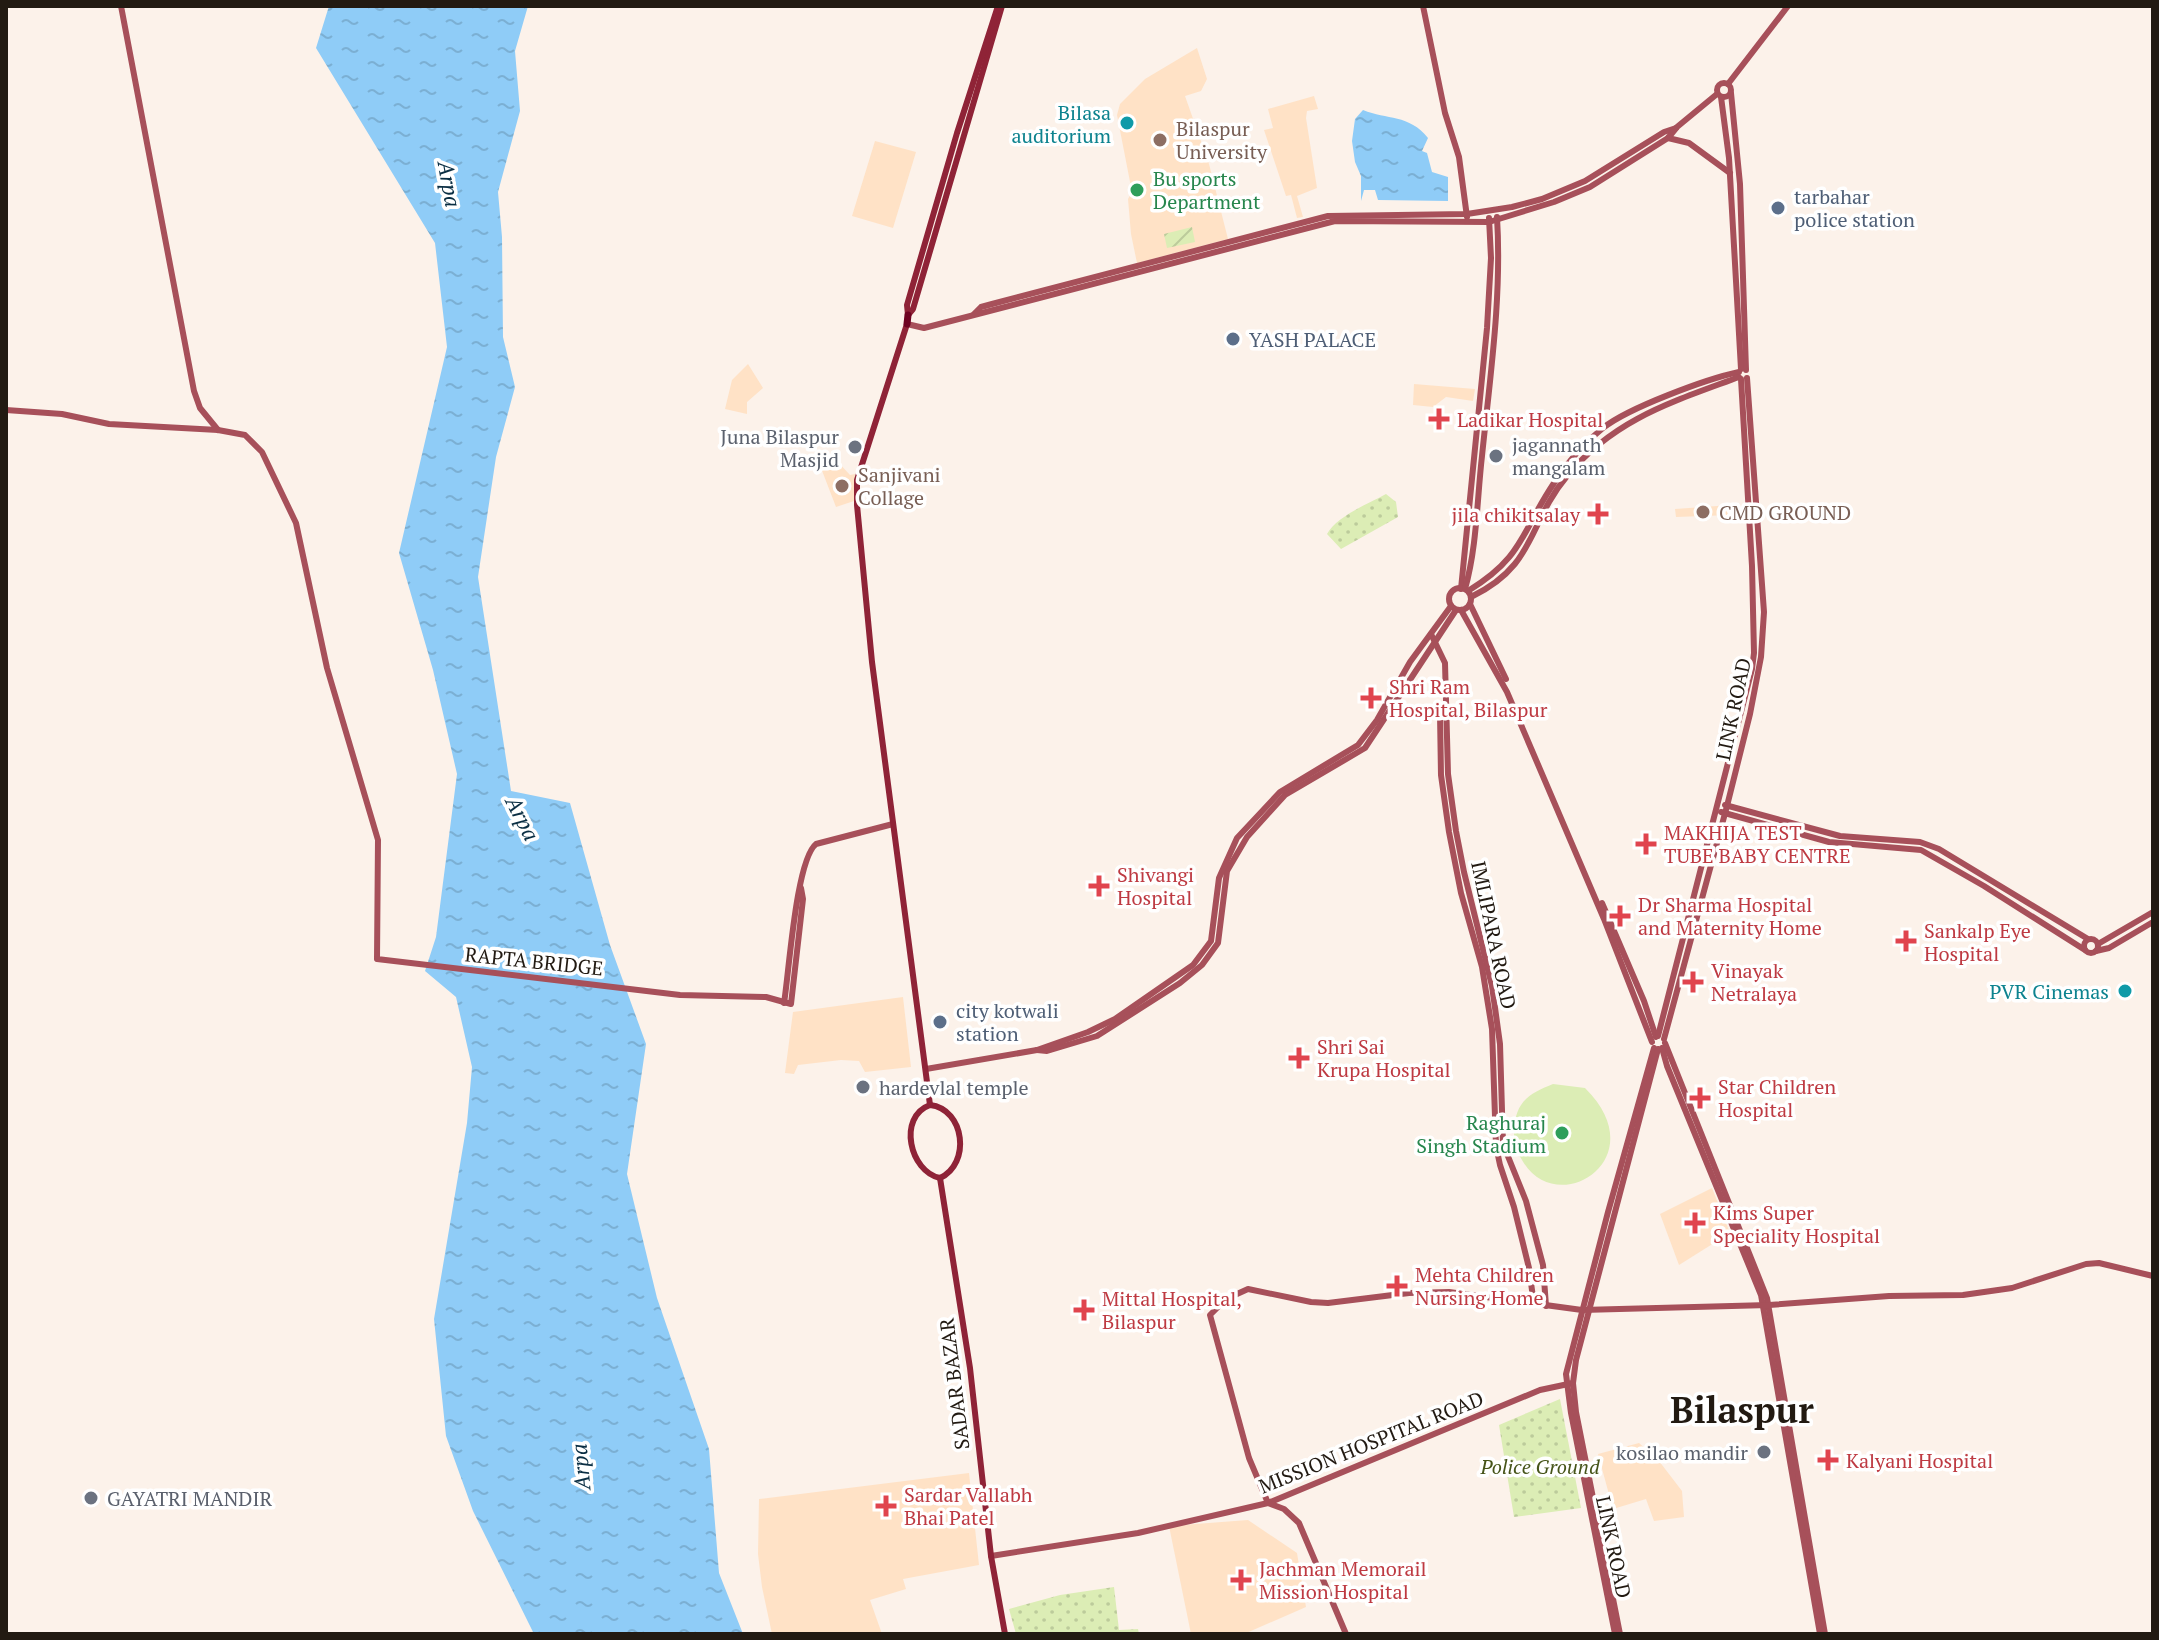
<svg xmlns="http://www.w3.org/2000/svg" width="2159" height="1640" font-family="'PT Serif',serif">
<defs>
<pattern id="grass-dots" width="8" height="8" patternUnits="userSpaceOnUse" patternTransform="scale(2)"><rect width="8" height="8" fill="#dcedb5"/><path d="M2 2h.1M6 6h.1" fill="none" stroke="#bccb9b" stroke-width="1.8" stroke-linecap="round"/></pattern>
<pattern id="garden-furrows" width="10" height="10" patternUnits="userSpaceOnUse" patternTransform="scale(2)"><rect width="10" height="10" fill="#dcedb5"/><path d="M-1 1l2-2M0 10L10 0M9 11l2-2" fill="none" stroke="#bccb9b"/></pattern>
<pattern id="water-ripples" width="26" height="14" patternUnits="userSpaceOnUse" patternTransform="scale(2)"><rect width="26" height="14" fill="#8fccf7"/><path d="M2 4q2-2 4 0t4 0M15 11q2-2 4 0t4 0" fill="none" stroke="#7bafd3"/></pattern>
</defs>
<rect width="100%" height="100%" fill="#fcf2ea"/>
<!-- built -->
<g fill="#ffe2c6">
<path d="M1197,48l10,31 -6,12 -16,5 24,68 19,75 -91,24 -6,-29 -3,-35 4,-7 -15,-77 3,-11 25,-25z"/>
<path d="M1314,96l4,13 -11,2 -1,7 11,70 -20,8 6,21 -6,1 -6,-23 -5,1 -22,-66 9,-2 -5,-19z"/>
<path d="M875,141l41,11 -23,76 -41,-12z"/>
<path d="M748,364l15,24 -16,14v12l-22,-5 7,-29z"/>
<path d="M1414,384l61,5 -2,12 -27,-4 -13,10 -20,-2z"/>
<path d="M837,461l13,14 5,-1 -1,27 -18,6 -15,-39z"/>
<path d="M1731,505v10l-55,2 -1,-8z"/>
<path d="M903,997l8,70 -46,5 -6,-11 -18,-1 -43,5 -4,9 -9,-1 8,-61z"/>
<path d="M1712,1188l18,45 -51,32 -19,-51z"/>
<path d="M1639,1443l20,18 23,30 2,26 -30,4 -8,-22 -33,10 -15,-55z"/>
<path d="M969,1473l10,92 -76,14 3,10 -36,11 12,34h-110l-10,-47 -4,-33 1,-55z"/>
<path d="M1248,1520l49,33 9,54 -62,27h-53l-22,-108z"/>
</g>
<!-- grass -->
<g fill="url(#grass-dots)">
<path d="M1386,494l10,8 2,15 -57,32 -14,-15c10,-18 41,-30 59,-40z"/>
<path d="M1560,1399l21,109 -67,9 -15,-92z"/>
<path d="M1114,1587l5,43 19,-1 1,5h-123l-7,-25 51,-14z"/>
</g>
<!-- garden -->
<path fill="url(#garden-furrows)" d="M1192,227l3,15 -28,6 -3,-14z"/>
<!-- pitch -->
<path fill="#dcedb5" d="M1553,1084l32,4c72,71 -29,133 -63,72 -6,-10 -8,-16 -8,-28 1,-30 14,-38 39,-48z"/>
<!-- water -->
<g fill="url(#water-ripples)">
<path d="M329,6h199l-13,45 5,60 -22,81 4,45 1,100 12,50 -19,70 -18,120 33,214 59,12 40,142 36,99 -19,130 30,124 52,151 10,124 24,61h-209l-61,-123 -27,-75 -12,-117 33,-196 5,-56 -16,-70 -31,-26 11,-34 21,-163 -24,-104 -34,-117 48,-206 -12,-104 -119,-195z"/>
<path d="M1363,110c24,10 46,4 65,28l-6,13 5,2 5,19 16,5v24l-70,-1 -3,-10h-11l-3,11v-25l-6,-14 -3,-21 3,-22z"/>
</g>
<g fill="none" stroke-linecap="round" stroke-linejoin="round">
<!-- secondary -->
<g stroke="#a7505a" stroke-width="6">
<path d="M121,6l73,385 6,17 18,22"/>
<path d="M1423,6l22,107 14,44 8,60"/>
<circle cx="1724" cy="90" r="7"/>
<path d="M1728,84l60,-78"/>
<path d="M1731,93l9,91 6,186"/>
<path d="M1721,97l8,61 12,211"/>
<path d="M1668,138l21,5 41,30"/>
<path d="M974,314l7,-7 11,-3 336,-88 139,-2 45,-7 30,-8 43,-18 79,-49 12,-4"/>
<path d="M907,324l17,4 411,-107 154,1 65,-20 36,-15 78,-49 9,-11 40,-33"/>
<path d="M6,410l56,4 47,10 109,6 27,5 17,17 34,71 31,145 51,172 -1,119 303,36 86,2 25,7 12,-105 -2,-11"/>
<circle cx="1460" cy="599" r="11"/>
<path d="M1461,589l26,-261 4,-70 -2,-40"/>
<path d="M1465,589c12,-42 12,-90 17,-133 8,-79 20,-159 15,-239"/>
<path d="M1468,591c56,-34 53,-59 86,-108 13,-20 30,-40 49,-55 25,-20 103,-49 136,-56"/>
<path d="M1471,597c66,-32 56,-73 96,-121 47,-57 105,-74 172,-99"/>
<path d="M1470,604l36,75"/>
<path d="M1461,610l46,82 97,227 48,123"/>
<path d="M1431,634l14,29 3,111 8,57 8,41 28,114 8,58 3,100 23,57 17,64 3,41"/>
<path d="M1444,708l-4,6 1,61 8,57 12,61 21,74 10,62 4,117 4,19 14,42 15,61 5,37"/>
<path d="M1725,805l115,31 80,6 19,7 149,90"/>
<path d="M1721,812l108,30 92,8 63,36 101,64"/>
<path d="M1602,903l42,98 12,36"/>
<circle cx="2091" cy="946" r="7"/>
<path d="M2098,944l55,-32"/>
<path d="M2096,951l13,-3 44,-26"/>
<path d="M784,1003c5,-30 12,-143 32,-159l77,-20"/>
<path d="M1658,1036l94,-367 2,-16 -2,-87 -11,-187"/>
<path d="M1664,1039l63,-233 23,-92 11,-57 3,-45 -17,-234"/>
<path d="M1665,1043l102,255 58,336"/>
<path d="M1662,1048l5,18 94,229 59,339"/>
<path d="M1037,1050l10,1 50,-15 83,-53 22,-18 16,-22 9,-72 20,-34 38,-42 80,-47 91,-138"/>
<path d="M926,1069l111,-19 51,-18 27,-13 78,-54 18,-24 8,-63 18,-40 43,-46 78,-47 19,-25 33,-58 41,-56"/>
<path d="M991,1556l147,-23 130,-30 272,-113 33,-7"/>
<path d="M1346,1634l-47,-111 -15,-14 -16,-6 -19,-45 -39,-143 16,-16 22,-10 63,13 17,1 81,-10 40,-1 133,18 187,-5 120,-9 74,-1 49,-7 74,-24 13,-1 54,13"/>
<path d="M1615,1634l-44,-221 -5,-39 42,-162 46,-164"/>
<path d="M1620,1634l-44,-222 -3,-29 3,-23 82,-311"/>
</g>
<!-- primary -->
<g stroke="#8f2337" stroke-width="6">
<path d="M908,315l5,-6 89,-303"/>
<path d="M908,315l-1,-10 50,-172 41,-127"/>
<path d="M907,324l-50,156v25l15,157 58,443"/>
<path d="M930,1105c35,4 41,59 10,73 -30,-6 -43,-61 -10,-73z"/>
<path d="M940,1178l30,190 21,188 14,78"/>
</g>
<!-- highway -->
<path stroke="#6e0221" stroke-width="7" d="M907,324l1,-9"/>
</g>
<!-- markers -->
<g fill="#0f9aa8" stroke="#fff" stroke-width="3">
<circle cx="1127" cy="123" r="8"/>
<circle cx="2125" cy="991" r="8"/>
</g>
<g fill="#8d6e63" stroke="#fff" stroke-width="3">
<circle cx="1160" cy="140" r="8"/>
<circle cx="842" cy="486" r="8"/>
<circle cx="1703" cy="512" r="8"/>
</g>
<g fill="#2e9e5b" stroke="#fff" stroke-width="3">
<circle cx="1137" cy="190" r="8"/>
<circle cx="1562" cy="1133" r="8"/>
</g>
<g fill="#5c6f8a" stroke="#fff" stroke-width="3">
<circle cx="1778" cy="208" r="8"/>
<circle cx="1233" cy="339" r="8"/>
<circle cx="940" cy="1022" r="8"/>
</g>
<g fill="#e0444e" stroke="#fff" stroke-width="3">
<path d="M1435 407h8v8h8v8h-8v8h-8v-8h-8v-8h8z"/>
<path d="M1594 502h8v8h8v8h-8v8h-8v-8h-8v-8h8z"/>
<path d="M1367 686h8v8h8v8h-8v8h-8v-8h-8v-8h8z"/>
<path d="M1642 832h8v8h8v8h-8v8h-8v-8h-8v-8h8z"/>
<path d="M1095 874h8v8h8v8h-8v8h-8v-8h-8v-8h8z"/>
<path d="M1616 904h8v8h8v8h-8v8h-8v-8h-8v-8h8z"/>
<path d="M1902 929h8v8h8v8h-8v8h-8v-8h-8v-8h8z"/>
<path d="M1689 970h8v8h8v8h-8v8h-8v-8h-8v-8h8z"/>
<path d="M1295 1046h8v8h8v8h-8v8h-8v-8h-8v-8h8z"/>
<path d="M1696 1086h8v8h8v8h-8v8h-8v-8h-8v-8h8z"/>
<path d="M1691 1211h8v8h8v8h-8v8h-8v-8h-8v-8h8z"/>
<path d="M1393 1274h8v8h8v8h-8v8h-8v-8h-8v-8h8z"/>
<path d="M1080 1298h8v8h8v8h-8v8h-8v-8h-8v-8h8z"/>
<path d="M1824 1448h8v8h8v8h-8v8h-8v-8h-8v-8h8z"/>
<path d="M882 1494h8v8h8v8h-8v8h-8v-8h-8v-8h8z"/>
<path d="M1237 1568h8v8h8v8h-8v8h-8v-8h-8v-8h8z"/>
</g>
<g fill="#6b7280" stroke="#fff" stroke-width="3">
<circle cx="855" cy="447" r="8"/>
<circle cx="1496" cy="456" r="8"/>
<circle cx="863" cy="1087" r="8"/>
<circle cx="1764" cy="1452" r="8"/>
<circle cx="91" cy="1498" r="8"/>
</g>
<g text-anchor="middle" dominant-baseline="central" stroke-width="7" stroke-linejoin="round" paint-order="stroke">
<!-- culture labels -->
<g font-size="20" fill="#0d838f" stroke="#fff" text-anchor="end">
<text x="1111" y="112">Bilasa<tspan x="1111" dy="23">auditorium</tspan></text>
<text x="2109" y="991">PVR Cinemas</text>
</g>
<!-- education labels -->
<g font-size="20" fill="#785e54" stroke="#fff" text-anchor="start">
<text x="1176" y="128">Bilaspur<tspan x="1176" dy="23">University</tspan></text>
<text x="858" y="474">Sanjivani<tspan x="858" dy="23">Collage</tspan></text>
<text x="1719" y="512">CMD GROUND</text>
</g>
<!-- leisure labels -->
<g font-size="20" fill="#27864d" stroke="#fff" text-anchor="start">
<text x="1153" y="178">Bu sports<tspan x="1153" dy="23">Department</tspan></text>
<text x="1546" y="1122" text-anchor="end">Raghuraj<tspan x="1546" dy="23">Singh Stadium</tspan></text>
</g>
<!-- service labels -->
<g font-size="20" fill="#4e5e75" stroke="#fff" text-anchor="start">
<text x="1794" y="196">tarbahar<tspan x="1794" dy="23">police station</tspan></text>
<text x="1249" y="339">YASH PALACE</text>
<text x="956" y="1010">city kotwali<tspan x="956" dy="23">station</tspan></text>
</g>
<!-- health labels -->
<g font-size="20" fill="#be3a42" stroke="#fff" text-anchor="start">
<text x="1457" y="419">Ladikar Hospital</text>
<text x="1580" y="514" text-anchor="end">jila chikitsalay</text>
<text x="1389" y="686">Shri Ram<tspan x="1389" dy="23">Hospital, Bilaspur</tspan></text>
<text x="1664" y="832">MAKHIJA TEST<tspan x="1664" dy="23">TUBE BABY CENTRE</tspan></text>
<text x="1117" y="874">Shivangi<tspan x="1117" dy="23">Hospital</tspan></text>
<text x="1638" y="904">Dr Sharma Hospital<tspan x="1638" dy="23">and Maternity Home</tspan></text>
<text x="1924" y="930">Sankalp Eye<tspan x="1924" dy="23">Hospital</tspan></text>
<text x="1711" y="970">Vinayak<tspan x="1711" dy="23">Netralaya</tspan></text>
<text x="1317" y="1046">Shri Sai<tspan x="1317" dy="23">Krupa Hospital</tspan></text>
<text x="1718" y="1086">Star Children<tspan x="1718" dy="23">Hospital</tspan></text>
<text x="1713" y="1212">Kims Super<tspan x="1713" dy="23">Speciality Hospital</tspan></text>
<text x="1415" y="1274">Mehta Children<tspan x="1415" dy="23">Nursing Home</tspan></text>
<text x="1102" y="1298">Mittal Hospital,<tspan x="1102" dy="23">Bilaspur</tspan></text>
<text x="1846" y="1460">Kalyani Hospital</text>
<text x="904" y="1494">Sardar Vallabh<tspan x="904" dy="23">Bhai Patel</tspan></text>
<text x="1259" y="1568">Jachman Memorail<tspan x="1259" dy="23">Mission Hospital</tspan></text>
</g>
<!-- worship labels -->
<g font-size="20" fill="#5b616d" stroke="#fff" text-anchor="start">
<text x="839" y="436" text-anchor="end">Juna Bilaspur<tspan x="839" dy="23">Masjid</tspan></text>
<text x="1512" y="444">jagannath<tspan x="1512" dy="23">mangalam</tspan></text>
<text x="879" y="1087">hardevlal temple</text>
<text x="1748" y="1452" text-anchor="end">kosilao mandir</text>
<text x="107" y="1498">GAYATRI MANDIR</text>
</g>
<!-- street labels -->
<g font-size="20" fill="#221a12" stroke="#fff">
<text transform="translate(1733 709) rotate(-78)">LINK ROAD</text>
<text transform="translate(1494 935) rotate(78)">IMLIPARA ROAD</text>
<text transform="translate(534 961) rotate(6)">RAPTA BRIDGE</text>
<text transform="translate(954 1384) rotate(-97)">SADAR BAZAR</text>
<text transform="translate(1371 1442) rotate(-22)">MISSION HOSPITAL ROAD</text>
<text transform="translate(1614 1547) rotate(78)">LINK ROAD</text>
</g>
<!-- park labels -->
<g font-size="20" font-style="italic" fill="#465419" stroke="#fff">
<text x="1540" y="1466">Police Ground</text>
</g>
<!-- water labels -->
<g font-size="22" font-style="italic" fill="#0a2e43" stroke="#fff">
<text transform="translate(450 184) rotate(80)">Arpa</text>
<text transform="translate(523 818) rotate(63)">Arpa</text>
<text transform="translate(580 1467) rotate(-95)">Arpa</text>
</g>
<!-- town labels -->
<g font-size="36" font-weight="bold" fill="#221a12" stroke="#fff">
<text x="1742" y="1409">Bilaspur</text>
</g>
</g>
<!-- border -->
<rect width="2159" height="1640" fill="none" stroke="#221a12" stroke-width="16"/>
</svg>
